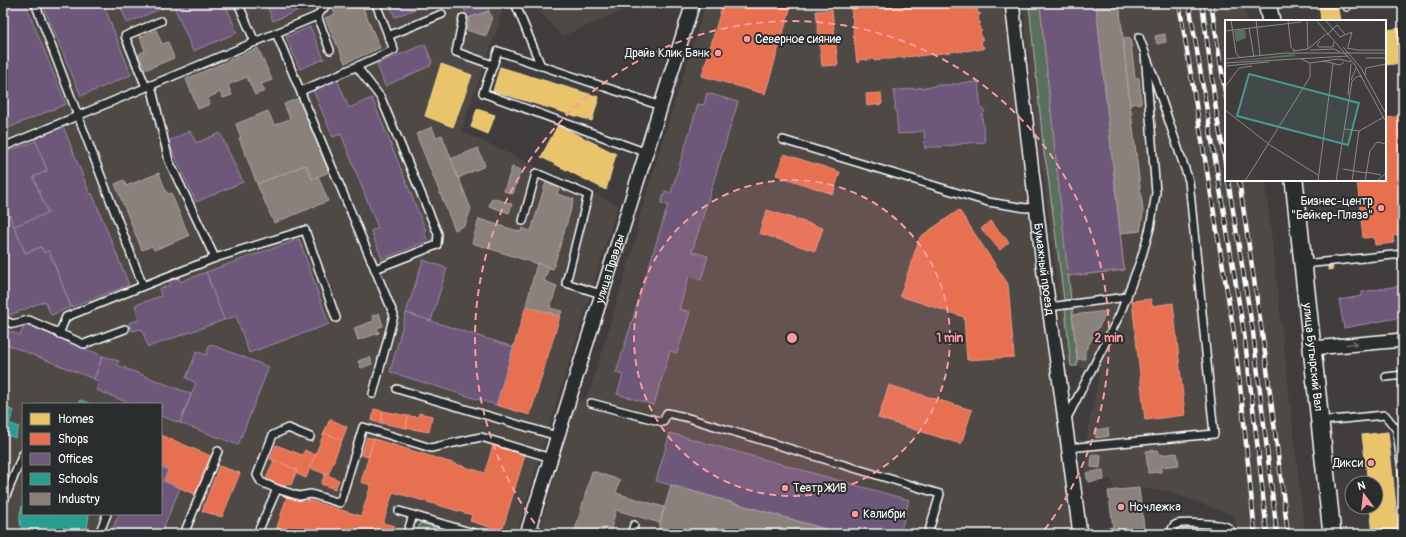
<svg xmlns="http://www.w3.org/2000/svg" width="1406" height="537" font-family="Pangolin,sans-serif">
<rect width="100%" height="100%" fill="#403d3c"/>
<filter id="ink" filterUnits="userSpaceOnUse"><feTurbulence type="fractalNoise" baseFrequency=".025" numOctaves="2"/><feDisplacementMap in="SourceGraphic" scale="8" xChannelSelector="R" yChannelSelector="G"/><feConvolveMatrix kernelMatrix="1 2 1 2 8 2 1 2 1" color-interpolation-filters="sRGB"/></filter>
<g filter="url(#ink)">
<!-- built -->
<g fill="#504845" fill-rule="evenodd">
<path d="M3,3h496l3,9 -4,15 -37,104 157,74 -102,329h-60l-36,-11 -3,11h-414zM23,404h138v110h-138z"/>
<path d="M532,3h110l-80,33z"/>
<path d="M706,3h298l28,245 42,286h-536l38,-131 9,-5 5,-8 48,-158 -1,-7 28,-92z"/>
<path d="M1023,3h221l3,18h-21v159h39l40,354h-68l-2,-18 -68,-25 -28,-3 -25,3 -2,-12 -24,3 -2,-9 2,-46 12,-55 -29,-6 -3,-1 -3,-5 -5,-46 1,-3 4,-2 6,-1v-8h-10l-3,-5 -14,-115 -5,-23z"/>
</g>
<!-- green -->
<g fill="#58705d" stroke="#acb8ae">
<path d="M1040,3l31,297h-7l-17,-132 -3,-15 -15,-149z"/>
<path d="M1072,308l5,51v7h-6l-6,-57z"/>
<path d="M420,523l36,11h-39z"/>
</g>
<!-- homes -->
<g fill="#e9c46a" stroke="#f0d697">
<path d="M1319,3h18l3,18h-19z"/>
<path d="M1403,28v35l-18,2v-35z"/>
<path d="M441,64l31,11 -19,52 -28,-11z"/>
<path d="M500,67l99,30 -7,24 -99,-30z"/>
<path d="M477,109l18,6 -7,19 -17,-7z"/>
<path d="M558,125l58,29 -10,36 -65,-33z"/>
<path d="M1332,265l1,4 -5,1v-4z"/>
<path d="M1388,432l11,102h-26l-3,-27h6v-24h-8l-6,-48z"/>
</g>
<!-- shops -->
<g fill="#e76f51" stroke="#ee9a85">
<path d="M723,3h69l-27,91 -63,-18z"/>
<path d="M850,3h127v2l3,1 -3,2 1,5 3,1 -3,2 1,6 2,1 -2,1 1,6 2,1 -2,1 1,6 2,1 -2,2 1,5 2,1 -2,3v-2l-4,2 -4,-1v1l-1,-1 -3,2 -1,-1 -3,1 -1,-1 -3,2 -1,-1 -3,1 -1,-1 -7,1 -1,1 -1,-1 -3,1h-4v1l-1,-1 -3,1 -12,1 -1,1v-1l-4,1v-1l-4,2 -1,-2 -3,2 -1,-1 -3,1 -1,-1 -3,2 -1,-1 -7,1 -1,1v-1l-4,1h-8v1l-1,-1 -3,2 -1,-1 -3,1 -2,-2h-6v2l-1,-2 -7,1 -1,3 -2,-2 1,-1 -1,-3v-4h-1l1,-1 -1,-3 1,-4 -2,-1h1l-1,-4h1l-2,-4 1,-3 -1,-1 1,-4h-1v-4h-1l1,-4h-1l1,-1 -2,-3 1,-1z"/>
<path d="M1040,3h56l28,267 -56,6z"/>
<path d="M832,10l6,55 -16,1 -6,-55z"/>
<path d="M881,93l1,11 -15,2 -1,-12z"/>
<path d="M1403,116v119l-10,1 1,7 -19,2 -1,-8 -11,1 -6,-58h28v-62z"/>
<path d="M784,154l56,18 -7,22 -57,-19z"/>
<path d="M767,210l56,18 -8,23 -56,-18z"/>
<path d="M959,210l49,74 6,73 -47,3 -3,-43 -64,-21 20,-59z"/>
<path d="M990,221l19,21 -9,8 -19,-21z"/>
<path d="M1151,299l1,7 21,-3 12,112 -40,5 -13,-119z"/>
<path d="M526,306l34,10 -30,99 -34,-10z"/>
<path d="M889,385l83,25 -11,34 -83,-26z"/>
<path d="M374,409l9,2 -2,12 -9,-2z"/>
<path d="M383,411l25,5 -2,12 -25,-5z"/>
<path d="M419,413l13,3 -3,16 -23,-4 2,-12 10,1z"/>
<path d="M330,419l17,8 -5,13 -18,-7z"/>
<path d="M324,433l18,7 -14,35 -18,-7z"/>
<path d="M161,435l52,22 -16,38 -34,-14 5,-11 -7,-3z"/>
<path d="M367,437l7,2 -6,18 -7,-2z"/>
<path d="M374,439l111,34 8,-28 32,10 -23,76 -32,-10 2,-6 -79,-23 -10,31 12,3 -2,8h-118l12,-38 21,6v-2l53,16 10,-31 -10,-3z"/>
<path d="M276,445l26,10 3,-5 10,5 -9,23 -11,-5 2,-3 -27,-11z"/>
<path d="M274,460l23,10 -6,15 -5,-1 -1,3 -19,-8z"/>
<path d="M219,466l21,7 -18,44 -20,-6z"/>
<path d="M325,474l14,6 -4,9 -14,-5z"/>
</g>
<!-- offices -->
<g fill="#6d597a" stroke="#998ba2">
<path d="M3,3h22l41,101 -63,26z"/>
<path d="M42,3h53l1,3 7,-3 28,72 -50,21z"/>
<path d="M119,3h47l1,3 -40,17z"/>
<path d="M166,3h59l12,30 -44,18 -20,-47 -6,2z"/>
<path d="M266,3h50l-43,18z"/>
<path d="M389,3h41l-35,14z"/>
<path d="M462,3h24l3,8 -21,7z"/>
<path d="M1040,3h56v2l23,-2 4,36 7,-1 5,40h4l2,25 -11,1 13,108 -3,19 -20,2 4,37 -56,6z"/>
<path d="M310,27l14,32 -24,10 -14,-32z"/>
<path d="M425,44l7,18 -2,4 -45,20 -8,-22z"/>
<path d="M337,80l12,28 23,-10 54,133 -2,1 4,9 -46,18 -11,-28 7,-3 -37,-94 -8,3 -20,-47z"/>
<path d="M977,81h1l3,27 4,3 -3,4 3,27 -17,1v1l-2,-1 -16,3v-1l-7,1v1h-16l-2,2 -1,-18 -26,3 -2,-25h-1v-8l-1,-1v-8l-1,-1 17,-2 2,-1v1l7,-1v-1l2,1 6,-1v-1l2,1 6,-1v-1h17l1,-2 1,1h6v-1l17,-1z"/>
<path d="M707,93l31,9 -46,150 16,4 -7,24 -12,-4 -10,33 11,3 -13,41 -7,-2 -16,54 -37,-11 6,-19 -7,-2 52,-168 -7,-2 4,-12 6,2 27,-89 6,1z"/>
<path d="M63,126l27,68 2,-1 37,92 -58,22 -22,-56 -5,2 -3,-6 -16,6 -11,-27 34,-13 -15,-36 14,-6 -13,-34z"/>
<path d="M190,131l6,12 24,-10 23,49 -47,20 -28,-61z"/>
<path d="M36,141l11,30 -14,6 15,36 -34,13 -8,-19 -3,1v-55z"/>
<path d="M6,207l19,46 16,-6 3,6 5,-2 22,56 -20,8 -6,-14 -42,17v-110z"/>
<path d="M299,239l30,85 -80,29 -13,-37 -12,4 -18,-48z"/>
<path d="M423,260l24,8 -16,53 -25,-8z"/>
<path d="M206,272l18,48 -76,27 -6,-18 -10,2 -3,-8 10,-3 -4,-15 26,-9 -2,-7 11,-4 -1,-4 10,-3 1,4z"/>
<path d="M1403,285v32l-59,11 -5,-28 23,-4v-4z"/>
<path d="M406,313l107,34 -17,58 -106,-33z"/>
<path d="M25,324l78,32 -9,23 -91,-36v-10l5,2 1,-4 11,4z"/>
<path d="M210,344l59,23 -31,78 -58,-22 16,-40 -10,-5 11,-27 9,4z"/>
<path d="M103,356l16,5 -2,4 74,29 -11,29 -19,-7v-12h-30l-35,-14 3,-8 -5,-3z"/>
<path d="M670,433l239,67 -9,34h-57l-187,-53z"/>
<path d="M161,467l7,3 -5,11 17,7 -19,46h-51l9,-20h42z"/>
</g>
<!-- schools -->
<g fill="#2a9d8f" stroke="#6abab1">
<path d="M80,400l11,4h-13z"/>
<path d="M3,406l11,5 -5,12 10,4 -4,11 -12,-5z"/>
<path d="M23,503v11h66l-2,16 -2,4h-61l-4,-11v-9z"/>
</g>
<!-- industry -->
<g fill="#8a817c" stroke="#ada7a3">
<path d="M341,3h20l19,45 -35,15 -20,-45 10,-4 -3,-7z"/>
<path d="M1110,3h9l11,101 13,108 -3,19 -20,2 -24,-228z"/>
<path d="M489,11l3,9 -6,16 -20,-6 3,-9 -1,-3z"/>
<path d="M156,30l6,14 6,-2 6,16 -29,12 -6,-16 6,-3 -5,-14z"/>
<path d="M1165,34l1,8 -9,2 -2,-8z"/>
<path d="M1130,38l5,40h4l2,25 -11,1 -7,-65z"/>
<path d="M258,48l14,32 -11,4 4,7 -10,4 -8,-18 -19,8 4,10 -9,3 -3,-6 -12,6 2,6 -12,5 -12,-30z"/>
<path d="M299,98l30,74 -17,7 -6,-14 -49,19 -18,-46h2l-5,-14 32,-13 6,14 16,-6 -6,-15z"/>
<path d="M432,127l4,10 6,-2 29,74 -6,16 -10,5 -39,-96z"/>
<path d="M478,148l7,18 -27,12 -7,-19z"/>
<path d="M306,165l6,14 6,-3 10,25 -54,22 -17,-39z"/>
<path d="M512,167l9,3 -8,24 -9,-3z"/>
<path d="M159,173l8,21 4,-1 18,43 -35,14 -2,-4 -10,4 -27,-66 9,-4 2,6z"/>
<path d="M546,182l14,4 -3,8 17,5 -21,70 -81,-26 7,-24 42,13 1,-4 9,3z"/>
<path d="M492,198l20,6 -3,9 -20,-7z"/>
<path d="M537,263l12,4 -5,14 13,5 -7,22 12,3 -2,5 -34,-10z"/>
<path d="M1108,311l-23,40v8h-8l-5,-44z"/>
<path d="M379,313l4,13 -6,2 2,5 -21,7 -4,-12 20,-7 -2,-5z"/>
<path d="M370,357l2,7 -11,4 -3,-7z"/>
<path d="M1108,428l1,8 -13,2 -1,-8z"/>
<path d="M1158,450l1,5 18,-2 2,12 -18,2v5l-13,1 -2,-22z"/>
<path d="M1092,454l9,1 -1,13 -9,-1z"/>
<path d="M1103,470l1,10 -16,2 -2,-9z"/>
<path d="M592,471l28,9 -4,13 48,14 -4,16 -44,-13 -5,19 -5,-2 -3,7h-29z"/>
<path d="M671,485l172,49h-186z"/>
<path d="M1139,488l6,46h-48l-1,-5 17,-2 -5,-36z"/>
</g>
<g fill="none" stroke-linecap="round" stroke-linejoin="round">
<defs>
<g id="service">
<path d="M35,3l108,283"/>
<path d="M238,3l17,39"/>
<path d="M515,3l26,63"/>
<path d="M1346,3l1,4"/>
<path d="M317,16l11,-13"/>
<path d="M463,18l-7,34 37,13"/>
<path d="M276,33l118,282 -21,79"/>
<path d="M388,36l54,-22"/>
<path d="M357,67l24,31 57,136 -1,11 -62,24"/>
<path d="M151,85l18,76 46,97"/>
<path d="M146,87l-21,-51 36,-15"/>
<path d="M301,91l93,-41 -18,-46"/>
<path d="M783,140l205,62 38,6 9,-1"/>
<path d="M3,147l314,-131 13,34"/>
<path d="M647,153l-164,-60 15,-42 163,55"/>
<path d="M523,221l13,-48 52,22 -22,88 35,11"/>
<path d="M1304,264l99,-10"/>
<path d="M1049,307l78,-10"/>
<path d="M3,320l10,4 16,-4 55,24 41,-15"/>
<path d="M59,334l7,-17 77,-31 72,-28 90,-28 31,88"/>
<path d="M1386,377l17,-2"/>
<path d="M397,389l160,47"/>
<path d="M591,403l72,19 4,-9 18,4 255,77 -12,40"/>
<path d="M1066,420l54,-106 21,-55 9,-31 6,-35 -11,-140 -6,-16"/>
<path d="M1321,421l64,-6 12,15 6,50"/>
<path d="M1068,448l146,-14 -25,-253 -33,-98 -11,-30"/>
<path d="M277,489l-16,-7 -4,-7 16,-40 15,-7 22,9"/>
<path d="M3,503l20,-49"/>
<path d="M399,511l78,23"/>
<path d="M99,534l8,-20"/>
<path d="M184,534l34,-83"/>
<path d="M257,534l20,-45 22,7 12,-2 29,9 23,-76 68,21 50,-11 70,21"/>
<path d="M407,534l6,-19"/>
<path d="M631,534l3,-9"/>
<path d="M1171,534c1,-5 1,-8 6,-10 4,-2 41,0 47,2 4,1 7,4 8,8"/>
</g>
<g id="minor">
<path id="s1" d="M1012,3l32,270 14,96 22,165"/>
<path d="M1313,348l90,-8"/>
<path id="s2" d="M527,534l166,-531"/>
</g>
<g id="tertiary">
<path d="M1267,3l4,18"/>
<path id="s3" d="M1294,180l38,354"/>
</g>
</defs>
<!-- service casing -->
<use href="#service" stroke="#fff" stroke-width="10"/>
<!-- minor casing -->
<use href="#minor" stroke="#fff" stroke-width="16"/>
<!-- tertiary casing -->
<use href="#tertiary" stroke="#fff" stroke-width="20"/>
<!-- service -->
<use href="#service" stroke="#2a2d2e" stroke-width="7"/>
<!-- minor -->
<use href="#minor" stroke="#2a2d2e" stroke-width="13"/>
<!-- tertiary -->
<use href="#tertiary" stroke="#2a2d2e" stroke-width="17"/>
<defs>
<g id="rail">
<path d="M1179,3l54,324 9,76 13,131"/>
<path d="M1189,3l55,330 16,134 7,67"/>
<path d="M1202,3l15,114 9,50"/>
<path d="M1211,3l15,95"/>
<path d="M1228,180l25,152 24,202"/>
<path d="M1239,180l26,173 23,181"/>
</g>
</defs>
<!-- rail casing -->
<use href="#rail" stroke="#fff" stroke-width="4.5"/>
<!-- rail -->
<use href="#rail" stroke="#2a2d2e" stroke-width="3" stroke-dasharray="9" stroke-linecap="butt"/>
</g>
<!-- one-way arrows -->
<defs><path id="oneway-shaft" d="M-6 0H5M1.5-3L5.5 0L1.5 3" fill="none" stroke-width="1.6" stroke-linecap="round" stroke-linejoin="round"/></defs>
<use stroke="#6a6c6d" href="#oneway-shaft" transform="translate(1352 344) rotate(-5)"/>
</g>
<!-- distance rings -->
<circle cx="792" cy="338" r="158" fill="#ff9aa2" fill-opacity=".12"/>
<g fill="none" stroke="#ff9aa2" stroke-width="2" stroke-dasharray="7 5">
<circle cx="792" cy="338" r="158"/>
<path d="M542 533A317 317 0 1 1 1042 533"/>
</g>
<!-- markers -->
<g fill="#ff9aa2" stroke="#2a2d2e" stroke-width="1.5">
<circle cx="747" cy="39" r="4"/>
<circle cx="718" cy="53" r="4"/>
<circle cx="1381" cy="208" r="4"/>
<circle cx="1371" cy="463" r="4"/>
<circle cx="785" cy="488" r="4"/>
<circle cx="1121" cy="507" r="4"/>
<circle cx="855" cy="514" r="4"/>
</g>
<g text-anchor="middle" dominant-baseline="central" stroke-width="4" stroke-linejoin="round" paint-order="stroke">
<!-- poi labels -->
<g font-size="12" fill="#fff" stroke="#2a2d2e" text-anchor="start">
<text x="755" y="39">Северное сияние</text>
<text x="710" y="53" text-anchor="end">Драйв Клик Банк</text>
<text x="1373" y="201" text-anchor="end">Бизнес-центр<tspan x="1373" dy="14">"Бейкер-Плаза"</tspan></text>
<text x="1363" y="463" text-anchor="end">Дикси</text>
<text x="793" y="488">Театр ЖИВ</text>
<text x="1129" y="507">Ночлежка</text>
<text x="863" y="514">Калибри</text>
</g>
<!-- street labels -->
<g font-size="12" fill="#fff" stroke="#2a2d2e">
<text stroke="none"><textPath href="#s2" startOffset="278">улица Правды</textPath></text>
<text stroke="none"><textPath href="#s1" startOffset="268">Бумажный проезд</textPath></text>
<text stroke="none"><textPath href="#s3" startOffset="178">улица Бутырский Вал</textPath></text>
</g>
</g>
<!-- overview -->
<g transform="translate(1225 20)">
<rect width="161" height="161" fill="#403d3c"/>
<path d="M20,9l1,9 -10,4 -2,-11zM68,34l4,1 -6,1h8l-74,6z" fill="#58705d"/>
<path fill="none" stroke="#8c8b8a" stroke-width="1" d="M6,0l5,33 4,5M31,0l4,35M63,0l3,27 4,4M82,0l1,29M91,0l39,45 31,57M100,0l15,17 12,-5 -4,15M24,8l5,29M0,11l76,-9M102,15l10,-10 8,9M95,21l-3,4 2,2h14l1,-5M118,27l18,21 25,46M122,28l10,2h29M85,30l24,-1 6,3M68,31l15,-2 18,-15M141,38h20M0,39l61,-6h100M76,39l9,4 28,-4 13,3M98,41l17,4 4,-3M0,43l123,-7M0,46l44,-4M140,55l1,-7 20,-4M126,60l5,-12M0,67l14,-19 13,-2M123,75l3,-31M0,90l45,35 48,30M120,109l14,2 25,-14M118,149l23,4M141,152l15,3M20,161l65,-104v-14M93,161l15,-117M111,161l16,-100 6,-5 4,1M127,161l7,-50M140,161l5,-30 7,-9 9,2M152,161l9,-8"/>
<path fill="#4b9892" fill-opacity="0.15" stroke="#4b9892" stroke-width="2" d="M24,54l110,29 -11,42 -111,-29z"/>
<rect width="161" height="161" fill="none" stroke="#fff" stroke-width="2"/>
</g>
<circle cx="792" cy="338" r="6" fill="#ff9aa2" stroke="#2a2d2e" stroke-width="2"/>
<g font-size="12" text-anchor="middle" font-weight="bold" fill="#ff9aa2" stroke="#2a2d2e" stroke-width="4" stroke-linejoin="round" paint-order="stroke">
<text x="950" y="342">1 min</text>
<text x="1109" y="342">2 min</text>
</g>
<!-- margin -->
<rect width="1406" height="537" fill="none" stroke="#2a2d2e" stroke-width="16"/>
<rect x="8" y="8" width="1390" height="521" fill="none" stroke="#fff" stroke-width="1.5" filter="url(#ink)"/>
<!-- legend -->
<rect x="22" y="403" width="140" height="112" fill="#2a2d2e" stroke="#7f8182"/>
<rect x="30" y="413" width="20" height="12" fill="#e9c46a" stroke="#7f8182"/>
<text x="58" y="423" font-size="12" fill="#ffffff">Homes</text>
<rect x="30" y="433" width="20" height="12" fill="#e76f51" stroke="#7f8182"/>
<text x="58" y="443" font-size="12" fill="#ffffff">Shops</text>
<rect x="30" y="453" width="20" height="12" fill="#6d597a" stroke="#7f8182"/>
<text x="58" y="463" font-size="12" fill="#ffffff">Offices</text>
<rect x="30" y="473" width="20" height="12" fill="#2a9d8f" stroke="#7f8182"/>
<text x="58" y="483" font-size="12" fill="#ffffff">Schools</text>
<rect x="30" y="493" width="20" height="12" fill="#8a817c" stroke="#7f8182"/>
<text x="58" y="503" font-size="12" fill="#ffffff">Industry</text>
<!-- north arrow -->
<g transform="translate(1364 495) rotate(345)"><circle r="19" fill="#2a2d2e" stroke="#7f8182"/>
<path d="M0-3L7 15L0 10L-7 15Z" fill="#ff9aa2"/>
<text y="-6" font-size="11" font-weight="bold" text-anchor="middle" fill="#ffffff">N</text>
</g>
</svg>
